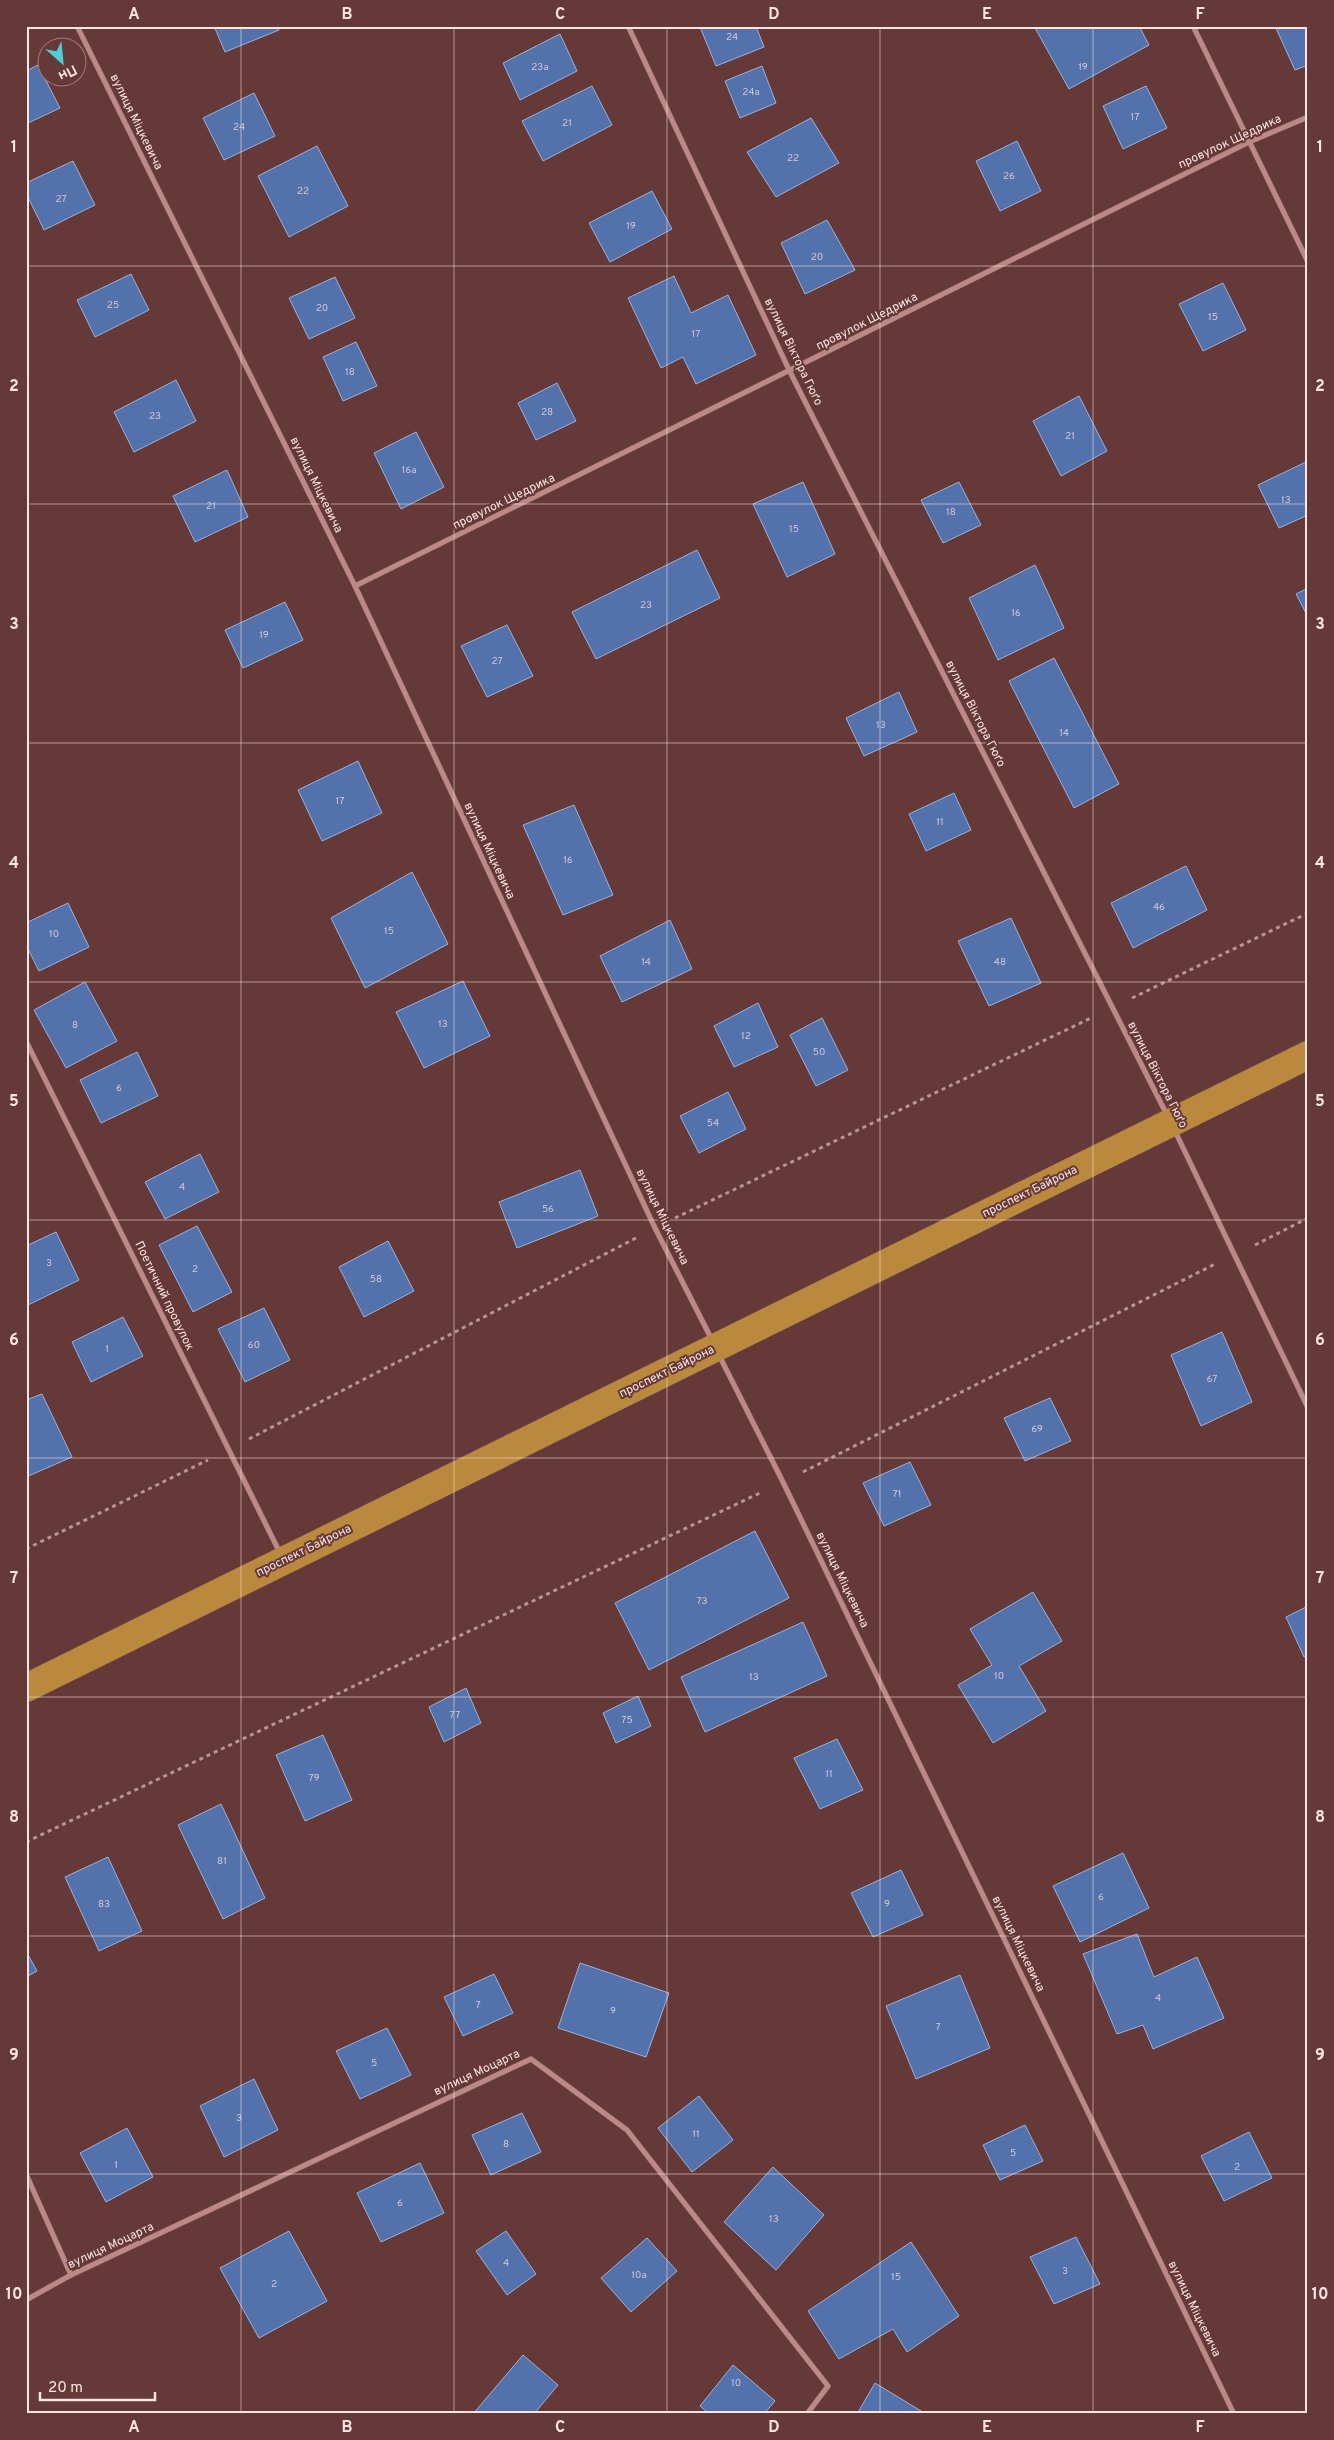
<svg xmlns="http://www.w3.org/2000/svg" width="1334" height="2440" font-family="Overpass,sans-serif">
<rect width="100%" height="100%" fill="#653937"/>
<!-- building -->
<g fill="#5371ab" stroke="#9db2db">
<path d="M214,26h64l1,4 -54,22z"/>
<path d="M756,26l8,21 -48,19 -16,-39z"/>
<path d="M1034,26h105l10,19 -80,44z"/>
<path d="M1275,26h33v39l-13,5z"/>
<path d="M560,34l17,37 -57,29 -17,-37z"/>
<path d="M38,65l22,43 -34,16v-53z"/>
<path d="M762,66l14,37 -36,15 -15,-37z"/>
<path d="M592,86l20,39 -69,36 -21,-40z"/>
<path d="M1146,86l21,42 -44,21 -20,-43z"/>
<path d="M254,93l21,43 -51,24 -21,-42z"/>
<path d="M811,118l28,45 -63,34 -29,-45z"/>
<path d="M1017,141l24,50 -41,20 -24,-50z"/>
<path d="M317,146l31,60 -59,31 -31,-61z"/>
<path d="M73,161l22,44 -51,25 -18,-37v-10z"/>
<path d="M652,191l20,38 -62,33 -21,-39z"/>
<path d="M827,220l28,50 -50,24 -24,-51z"/>
<path d="M131,274l18,36 -54,27 -18,-37z"/>
<path d="M674,276l17,37 37,-18 28,60 -60,29 -13,-27 -22,11 -33,-70z"/>
<path d="M335,277l20,41 -46,21 -20,-41z"/>
<path d="M1223,283l23,47 -43,21 -24,-47z"/>
<path d="M356,342l21,44 -34,15 -20,-44z"/>
<path d="M176,380l20,41 -62,31 -20,-40z"/>
<path d="M557,383l19,38 -40,19 -18,-37z"/>
<path d="M1079,396l28,55 -46,25 -28,-55z"/>
<path d="M416,432l28,55 -43,22 -27,-56z"/>
<path d="M1308,461v54l-29,13 -21,-43z"/>
<path d="M227,470l21,47 -53,25 -22,-46z"/>
<path d="M803,482l32,72 -48,23 -34,-73z"/>
<path d="M959,482l22,43 -38,18 -22,-43z"/>
<path d="M697,550l23,48 -124,61 -24,-47z"/>
<path d="M1035,565l29,63 -66,32 -29,-62z"/>
<path d="M1308,588v29l-12,-23z"/>
<path d="M285,602l18,38 -60,28 -18,-38z"/>
<path d="M507,625l26,51 -46,21 -26,-51z"/>
<path d="M1054,658l65,126 -45,24 -65,-127z"/>
<path d="M899,692l18,40 -53,24 -18,-38z"/>
<path d="M358,761l24,52 -60,28 -24,-51z"/>
<path d="M954,793l17,37 -45,21 -17,-37z"/>
<path d="M574,805l39,90 -50,20 -40,-90z"/>
<path d="M1186,866l21,44 -74,38 -22,-45z"/>
<path d="M412,872l36,72 -83,44 -34,-70z"/>
<path d="M68,903l21,44 -50,24 -13,-26v-22z"/>
<path d="M1011,918l30,65 -52,23 -31,-65z"/>
<path d="M670,920l22,49 -70,33 -22,-46z"/>
<path d="M463,981l27,55 -66,32 -28,-56z"/>
<path d="M85,982l32,59 -51,27 -32,-58z"/>
<path d="M758,1003l20,44 -44,20 -20,-41z"/>
<path d="M822,1018l26,52 -32,16 -26,-51z"/>
<path d="M137,1052l21,44 -57,27 -21,-43z"/>
<path d="M728,1092l18,37 -47,24 -19,-37z"/>
<path d="M200,1154l19,38 -54,27 -20,-37z"/>
<path d="M580,1170l18,46 -81,32 -18,-46z"/>
<path d="M197,1226l35,66 -39,20 -34,-67z"/>
<path d="M56,1232l23,48 -53,26v-60z"/>
<path d="M388,1241l26,50 -50,26 -25,-50z"/>
<path d="M264,1308l26,52 -45,22 -27,-53z"/>
<path d="M123,1317l20,39 -52,26 -19,-40z"/>
<path d="M1222,1332l30,70 -51,24 -30,-71z"/>
<path d="M42,1394l30,63 -46,20v-77z"/>
<path d="M1050,1398l21,43 -46,20 -21,-43z"/>
<path d="M910,1462l21,43 -47,21 -21,-43z"/>
<path d="M755,1531l34,67 -140,72 -34,-67z"/>
<path d="M1033,1592l29,49 -43,25 27,45 -53,32 -35,-58 34,-20 -22,-36z"/>
<path d="M1308,1606v49l-4,2 -18,-40z"/>
<path d="M803,1622l24,54 -122,56 -24,-55z"/>
<path d="M466,1688l15,35 -37,19 -15,-35z"/>
<path d="M638,1696l13,30 -35,17 -13,-30z"/>
<path d="M323,1735l29,65 -47,21 -29,-66z"/>
<path d="M837,1739l26,51 -43,19 -26,-51z"/>
<path d="M221,1804l44,94 -42,21 -45,-94z"/>
<path d="M1123,1853l26,55 -69,34 -27,-56z"/>
<path d="M108,1857l34,74 -43,20 -34,-74z"/>
<path d="M901,1870l22,45 -50,22 -22,-44z"/>
<path d="M1137,1934l17,43 43,-20 27,61 -71,31 -10,-24 -26,9 -34,-80z"/>
<path d="M26,1951l11,20 -11,6z"/>
<path d="M580,1963l89,30 -23,64 -88,-29z"/>
<path d="M494,1974l19,39 -50,23 -19,-39z"/>
<path d="M960,1975l30,73 -74,31 -30,-73z"/>
<path d="M387,2028l24,47 -51,24 -24,-48z"/>
<path d="M254,2079l24,51 -54,27 -24,-51z"/>
<path d="M699,2096l34,44 -41,32 -34,-44z"/>
<path d="M522,2113l19,39 -50,23 -19,-40z"/>
<path d="M1025,2125l18,36 -43,19 -17,-35z"/>
<path d="M127,2128l26,49 -47,25 -26,-49z"/>
<path d="M1249,2132l23,46 -48,23 -23,-45z"/>
<path d="M420,2163l24,50 -63,29 -24,-49z"/>
<path d="M773,2167l51,48 -48,55 -52,-48z"/>
<path d="M289,2231l38,70 -68,37 -39,-70z"/>
<path d="M506,2231l30,43 -29,21 -31,-44z"/>
<path d="M1076,2237l24,47 -46,20 -24,-47z"/>
<path d="M647,2238l30,33 -46,41 -30,-34z"/>
<path d="M911,2242l48,74 -52,36 -14,-23 -54,30 -31,-48z"/>
<path d="M523,2355l35,30 -24,29h-61z"/>
<path d="M733,2365l42,36 -11,13h-55l-9,-8z"/>
<path d="M875,2383l51,31h-69z"/>
</g>
<g fill="none" stroke-linecap="round" stroke-linejoin="round">
<defs>
<g id="minor">
<path d="M77,26l278,560 300,642 57,112"/>
<path d="M628,26l162,346 377,743"/>
<path d="M1193,26l115,236"/>
<path d="M355,586l894,-444 59,-25"/>
<path d="M26,1041l254,512"/>
<path d="M1174,1129l134,279"/>
<path d="M719,1355l64,127 451,932"/>
<path d="M26,2174l45,101"/>
<path d="M26,2300l45,-25 460,-216 96,71 201,256 -21,28"/>
</g>
<path id="primary" d="M26,1688l1282,-633"/>
</defs>
<!-- minor casing -->
<use href="#minor" stroke="#7a5655" stroke-width="6"/>
<!-- primary casing -->
<use href="#primary" stroke="#7a5655" stroke-width="29"/>
<!-- path -->
<g stroke="#b69593" stroke-width="3" stroke-dasharray="4 4" stroke-linecap="butt">
<path d="M1132,998l176,-85"/>
<path d="M675,1218l418,-201"/>
<path d="M1255,1245l53,-27"/>
<path d="M249,1439l387,-201"/>
<path d="M803,1472l412,-208"/>
<path d="M26,1549l182,-89"/>
<path d="M26,1842l736,-350"/>
</g>
<!-- minor -->
<use href="#minor" stroke="#bc8986" stroke-width="5"/>
<!-- primary -->
<use href="#primary" stroke="#ba893e" stroke-width="28"/>
</g>
<!-- grid -->
<path fill="none" stroke="#fce5e3" stroke-width="1" stroke-opacity="0.55" d="M241,26v2388M454,26v2388M667,26v2388M880,26v2388M1093,26v2388M26,266h1282M26,504h1282M26,743h1282M26,982h1282M26,1220h1282M26,1458h1282M26,1697h1282M26,1936h1282M26,2174h1282"/>
<g text-anchor="middle" dominant-baseline="central" stroke-width="4" stroke-linejoin="round" paint-order="stroke">
<!-- number labels -->
<g font-size="10" fill="#d2c8d5">
<text x="732" y="37">24</text>
<text x="540" y="67">23а</text>
<text x="1083" y="67">19</text>
<text x="751" y="92">24а</text>
<text x="1135" y="117">17</text>
<text x="567" y="123">21</text>
<text x="239" y="127">24</text>
<text x="793" y="158">22</text>
<text x="1009" y="176">26</text>
<text x="303" y="191">22</text>
<text x="61" y="199">27</text>
<text x="631" y="226">19</text>
<text x="817" y="257">20</text>
<text x="113" y="305">25</text>
<text x="322" y="308">20</text>
<text x="1213" y="317">15</text>
<text x="696" y="334">17</text>
<text x="350" y="372">18</text>
<text x="547" y="412">28</text>
<text x="155" y="416">23</text>
<text x="1070" y="436">21</text>
<text x="409" y="470">16а</text>
<text x="1286" y="500">13</text>
<text x="211" y="506">21</text>
<text x="951" y="512">18</text>
<text x="794" y="529">15</text>
<text x="646" y="605">23</text>
<text x="1016" y="613">16</text>
<text x="264" y="635">19</text>
<text x="497" y="661">27</text>
<text x="881" y="725">13</text>
<text x="1064" y="733">14</text>
<text x="340" y="801">17</text>
<text x="940" y="822">11</text>
<text x="568" y="860">16</text>
<text x="1159" y="907">46</text>
<text x="389" y="931">15</text>
<text x="54" y="934">10</text>
<text x="646" y="962">14</text>
<text x="1000" y="962">48</text>
<text x="443" y="1024">13</text>
<text x="75" y="1025">8</text>
<text x="746" y="1036">12</text>
<text x="819" y="1052">50</text>
<text x="119" y="1088">6</text>
<text x="713" y="1123">54</text>
<text x="182" y="1187">4</text>
<text x="548" y="1209">56</text>
<text x="49" y="1263">3</text>
<text x="195" y="1269">2</text>
<text x="376" y="1279">58</text>
<text x="254" y="1345">60</text>
<text x="107" y="1349">1</text>
<text x="1212" y="1379">67</text>
<text x="1037" y="1429">69</text>
<text x="897" y="1494">71</text>
<text x="702" y="1601">73</text>
<text x="999" y="1676">10</text>
<text x="754" y="1677">13</text>
<text x="455" y="1715">77</text>
<text x="627" y="1720">75</text>
<text x="829" y="1774">11</text>
<text x="314" y="1778">79</text>
<text x="222" y="1861">81</text>
<text x="1101" y="1897">6</text>
<text x="104" y="1904">83</text>
<text x="887" y="1904">9</text>
<text x="1158" y="1998">4</text>
<text x="478" y="2005">7</text>
<text x="613" y="2011">9</text>
<text x="938" y="2027">7</text>
<text x="374" y="2063">5</text>
<text x="239" y="2118">3</text>
<text x="696" y="2134">11</text>
<text x="506" y="2144">8</text>
<text x="1013" y="2153">5</text>
<text x="116" y="2165">1</text>
<text x="1237" y="2167">2</text>
<text x="400" y="2203">6</text>
<text x="774" y="2219">13</text>
<text x="506" y="2263">4</text>
<text x="1065" y="2271">3</text>
<text x="639" y="2275">10а</text>
<text x="896" y="2277">15</text>
<text x="274" y="2284">2</text>
<text x="736" y="2383">10</text>
</g>
<!-- street labels -->
<g font-size="12" fill="#fce5e3" stroke="#653937">
<text transform="translate(136 122) rotate(64)">вулиця Міцкевича</text>
<text transform="translate(1230 142) rotate(-25)">провулок Щедрика</text>
<text transform="translate(867 322) rotate(-27)">провулок Щедрика</text>
<text transform="translate(793 352) rotate(64)">вулиця Віктора Гюґо</text>
<text transform="translate(316 485) rotate(64)">вулиця Міцкевича</text>
<text transform="translate(504 502) rotate(-26)">провулок Щедрика</text>
<text transform="translate(975 714) rotate(63)">вулиця Віктора Гюґо</text>
<text transform="translate(489 851) rotate(65)">вулиця Міцкевича</text>
<text transform="translate(1157 1075) rotate(63)">вулиця Віктора Гюґо</text>
<text transform="translate(1030 1192) rotate(-26)">проспект Байрона</text>
<text transform="translate(662 1217) rotate(64)">вулиця Міцкевича</text>
<text transform="translate(164 1296) rotate(64)">Поетичний провулок</text>
<text transform="translate(667 1372) rotate(-26)">проспект Байрона</text>
<text transform="translate(304 1551) rotate(-26)">проспект Байрона</text>
<text transform="translate(842 1580) rotate(64)">вулиця Міцкевича</text>
<text transform="translate(1018 1944) rotate(64)">вулиця Міцкевича</text>
<text transform="translate(477 2073) rotate(-25)">вулиця Моцарта</text>
<text transform="translate(111 2246) rotate(-25)">вулиця Моцарта</text>
<text transform="translate(1194 2309) rotate(64)">вулиця Міцкевича</text>
</g>
</g>
<!-- border -->
<rect width="1334" height="2440" fill="none" stroke="#653937" stroke-width="55"/>
<!-- north arrow -->
<g transform="translate(62 62) rotate(153)"><circle r="24" fill="#653937" stroke="#a17e7c"/>
<path d="M0-4L9 19L0 12L-9 19Z" fill="#52ccd6"/>
<text y="-8" font-size="14" font-weight="bold" text-anchor="middle" fill="#fce5e3">Пн</text>
</g>
<!-- scale -->
<path d="M40 2392v8h115v-8" fill="none" stroke="#fce5e3" stroke-width="2.5"/>
<text x="48" y="2392" font-size="15" fill="#fce5e3" stroke="#653937" stroke-width="4" paint-order="stroke">20 m</text>
<rect x="28" y="28" width="1278" height="2384" fill="none" stroke="#fce5e3" stroke-width="2"/>
<g font-size="16" text-anchor="middle" font-weight="bold" fill="#fce5e3">
<text x="134" y="19">A</text>
<text x="347" y="19">B</text>
<text x="560" y="19">C</text>
<text x="774" y="19">D</text>
<text x="987" y="19">E</text>
<text x="1200" y="19">F</text>
<text x="14" y="152">1</text>
<text x="1320" y="152">1</text>
<text x="14" y="391">2</text>
<text x="1320" y="391">2</text>
<text x="14" y="629">3</text>
<text x="1320" y="629">3</text>
<text x="14" y="868">4</text>
<text x="1320" y="868">4</text>
<text x="14" y="1106">5</text>
<text x="1320" y="1106">5</text>
<text x="14" y="1345">6</text>
<text x="1320" y="1345">6</text>
<text x="14" y="1583">7</text>
<text x="1320" y="1583">7</text>
<text x="14" y="1822">8</text>
<text x="1320" y="1822">8</text>
<text x="14" y="2060">9</text>
<text x="1320" y="2060">9</text>
<text x="14" y="2299">10</text>
<text x="1320" y="2299">10</text>
<text x="134" y="2432">A</text>
<text x="347" y="2432">B</text>
<text x="560" y="2432">C</text>
<text x="774" y="2432">D</text>
<text x="987" y="2432">E</text>
<text x="1200" y="2432">F</text>
</g>
</svg>
